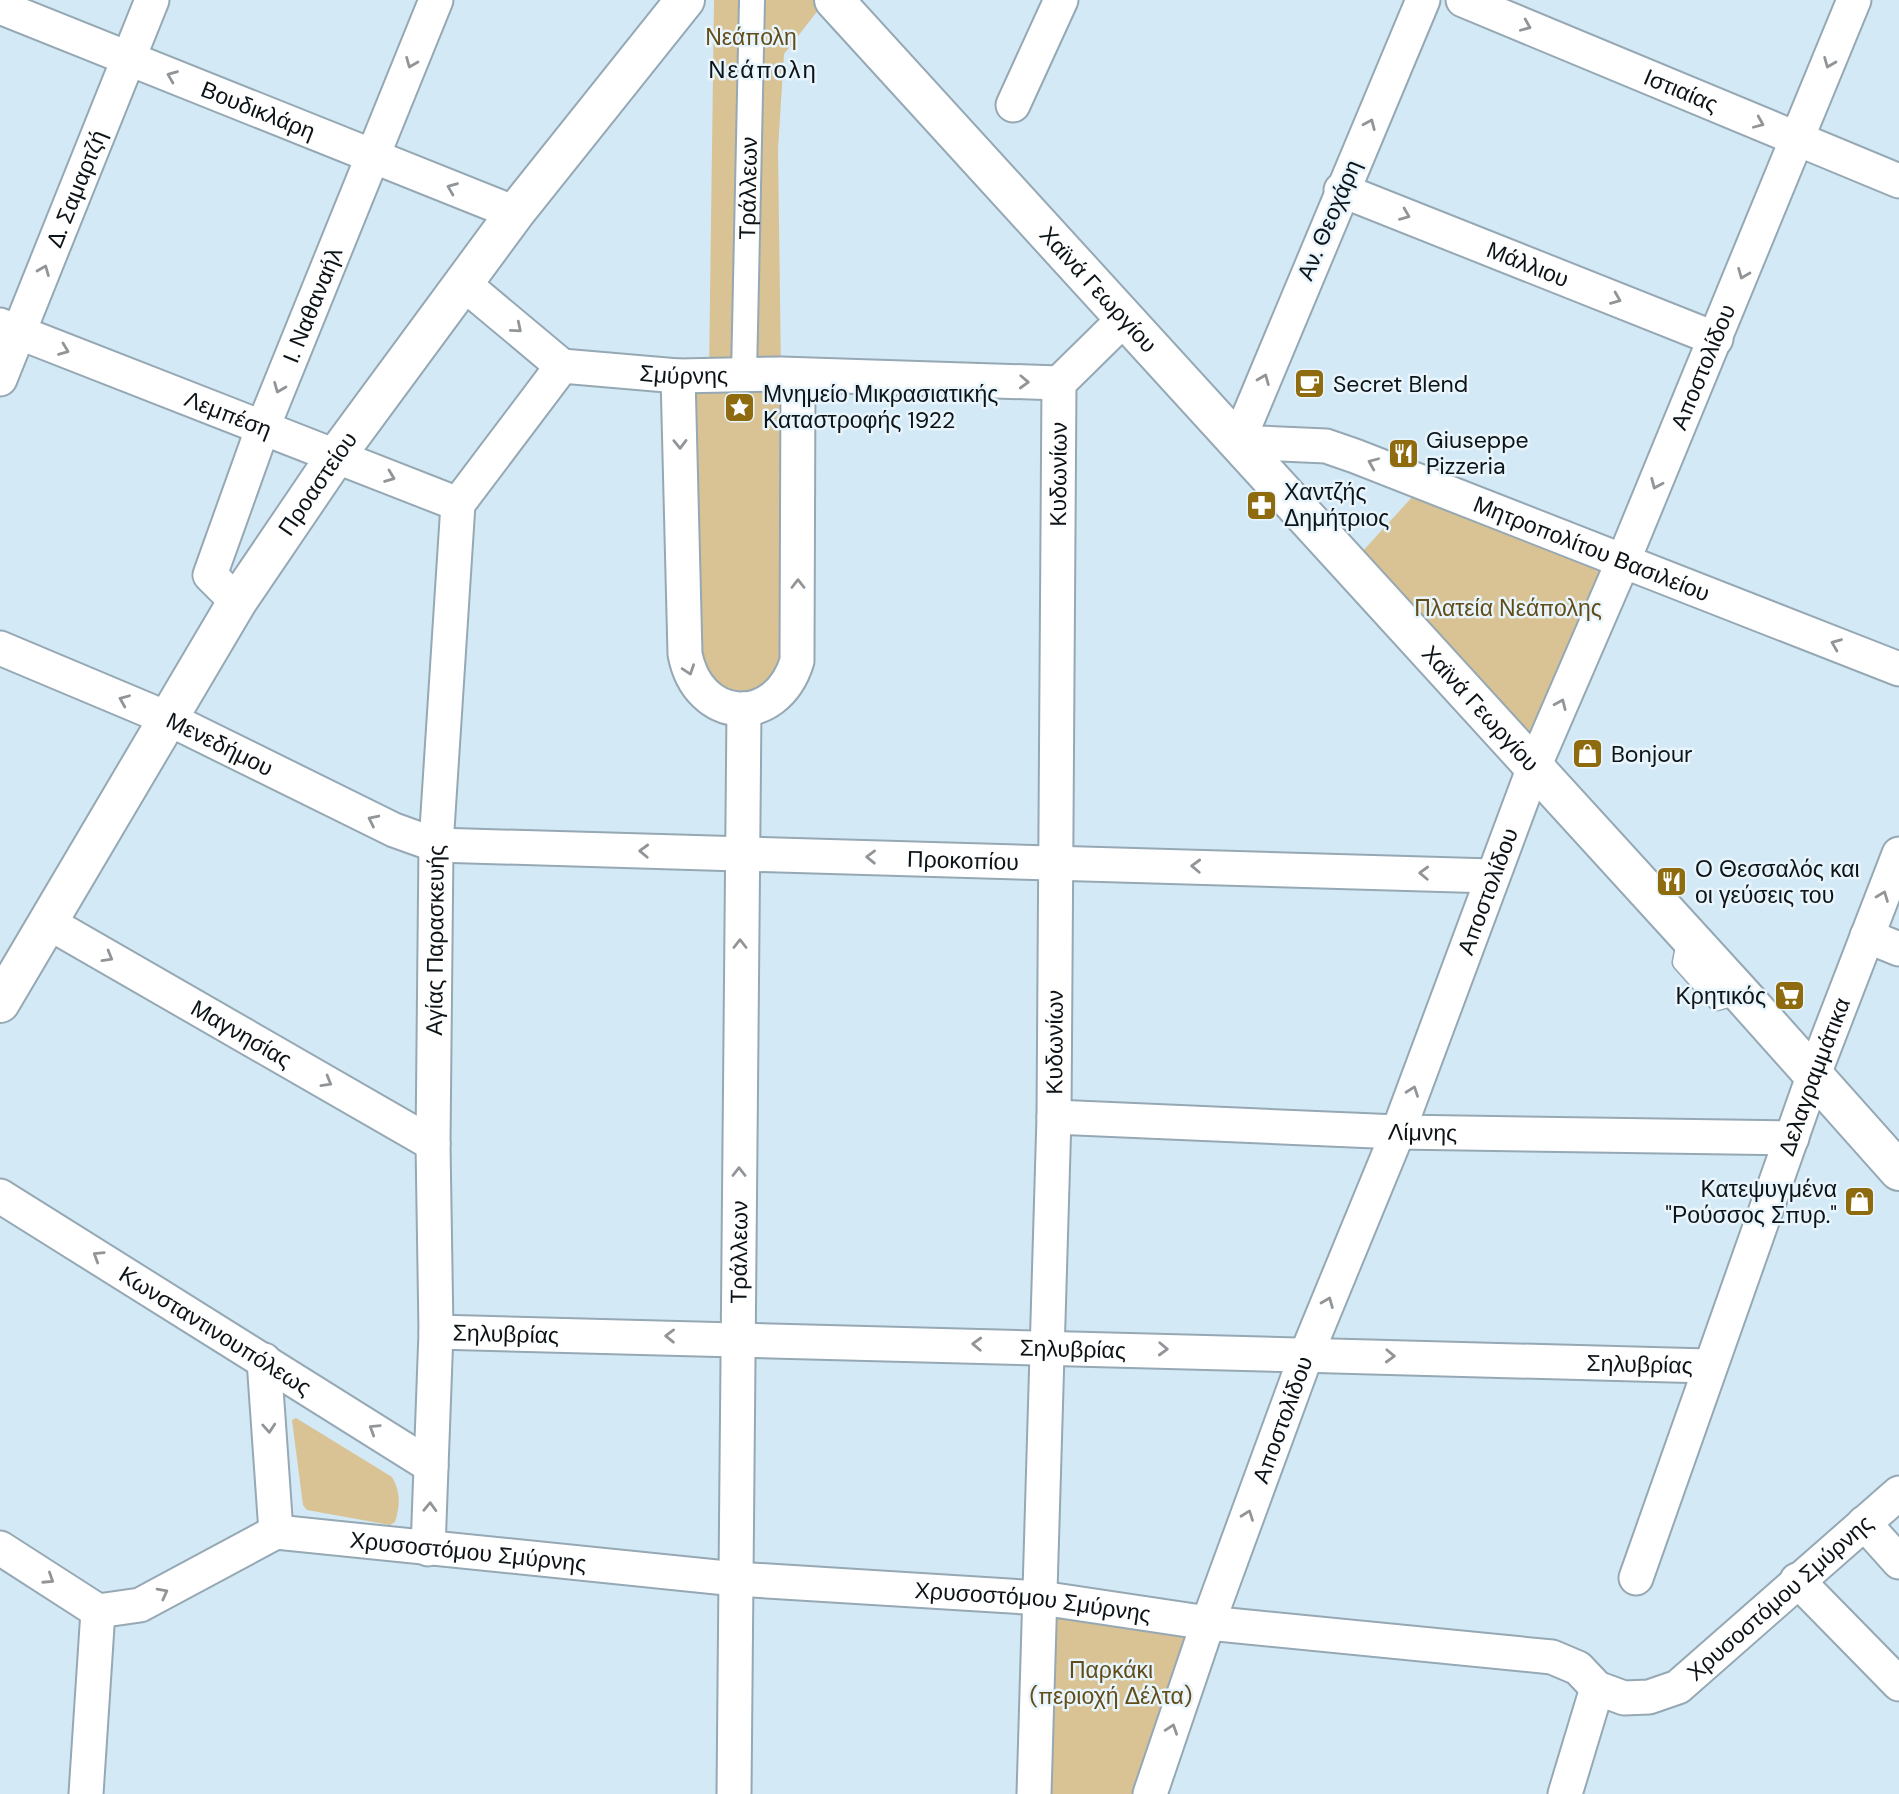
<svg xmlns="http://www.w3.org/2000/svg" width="1899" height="1794" font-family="'DM Sans',sans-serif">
<rect width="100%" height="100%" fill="#d4e9f6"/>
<!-- green -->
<g fill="#d9c293">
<path d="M714,0h112l-42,54 -6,95 3,225 16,287 -34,44 -67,-18 -18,-311 31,-2z"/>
<path d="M1425,483l199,76 -90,208 -184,-202z"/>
<path d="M296,1418l96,59c9,15 8,29 3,45l-5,3 -83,-15 -4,-5 -11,-85z"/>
<path d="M1041,1598l167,25 -58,171h-116z"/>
</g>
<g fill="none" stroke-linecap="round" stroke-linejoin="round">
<defs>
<path id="service" d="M1686,942l-4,20 35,39 14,-4"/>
<g id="pedestrian">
<path id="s1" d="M744,375l8,-375"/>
</g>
<g id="minor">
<path id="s2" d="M1423,0l-185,442 88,4 29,10 544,213"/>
<path id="s3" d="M1463,0l436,181"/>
<path id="s4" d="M0,7l515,206"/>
<path d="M1013,105l48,-105"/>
<path id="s5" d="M1341,190l375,149"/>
<path id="s6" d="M464,284l98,82 116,10 103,-2 278,9"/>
<path id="s7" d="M0,325l458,179"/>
<path d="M678,376l7,278c13,69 91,75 112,7l1,-286"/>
<path id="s8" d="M0,379l152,-379"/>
<path id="s9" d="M237,602l-27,-27 53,-148 173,-427"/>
<path id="s10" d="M0,648l169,71 225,111 42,15 1056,31"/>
<path id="s11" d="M49,923l384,221"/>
<path d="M1867,936l32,13"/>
<path id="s12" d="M1054,1117l344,15 394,6"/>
<path id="s13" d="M0,1196l431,270"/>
<path id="s14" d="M436,1332l1272,34"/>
<path d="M264,1360l12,172"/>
<path d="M1864,1523l35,39"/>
<path d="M0,1548l98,63"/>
<path id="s15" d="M428,1549l8,-217 -3,-188 3,-299 22,-341 104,-138"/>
<path id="s16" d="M1636,1578l178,-504 85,-220"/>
<path d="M1797,1580l102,104"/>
<path id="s17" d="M98,1611l42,-6 136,-73 460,47 305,19 167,25 344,34 26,11 19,20 27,10 25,-1 29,-10 221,-194"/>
<path d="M86,1794l12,-183"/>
<path id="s18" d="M734,1794l10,-1085"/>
<path id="s19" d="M1034,1794l20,-677 5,-734 66,-65"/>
<path id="s20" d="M1150,1794l58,-171 99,-270 91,-221 136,-365 90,-208 230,-559"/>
<path d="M1565,1794l32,-106"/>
</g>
<g id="tertiary">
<path id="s21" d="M0,1003l237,-401 99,-146 179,-243 170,-213"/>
</g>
<g id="secondary">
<path id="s22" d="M834,0l909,996 156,175"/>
</g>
</defs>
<!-- service casing -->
<use href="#service" stroke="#95a8b4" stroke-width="21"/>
<!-- pedestrian casing -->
<use href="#pedestrian" stroke="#95a8b4" stroke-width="28"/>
<!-- minor casing -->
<use href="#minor" stroke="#95a8b4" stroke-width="37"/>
<!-- tertiary casing -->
<use href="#tertiary" stroke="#95a8b4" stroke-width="42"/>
<!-- secondary casing -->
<use href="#secondary" stroke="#95a8b4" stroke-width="42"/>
<!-- service -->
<use href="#service" stroke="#fff" stroke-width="18"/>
<!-- pedestrian -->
<use href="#pedestrian" stroke="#fff" stroke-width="24"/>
<!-- minor -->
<use href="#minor" stroke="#fff" stroke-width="33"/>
<!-- tertiary -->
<use href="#tertiary" stroke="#fff" stroke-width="38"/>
<!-- secondary -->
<use href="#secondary" stroke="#fff" stroke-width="38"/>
</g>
<!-- one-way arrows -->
<defs><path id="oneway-chevron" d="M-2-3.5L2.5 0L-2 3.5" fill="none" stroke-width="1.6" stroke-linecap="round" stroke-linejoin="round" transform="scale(1.75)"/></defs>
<g stroke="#929597">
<use href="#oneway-chevron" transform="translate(1526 26) rotate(23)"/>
<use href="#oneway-chevron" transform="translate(411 63) rotate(112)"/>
<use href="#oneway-chevron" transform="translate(1829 63) rotate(112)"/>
<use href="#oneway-chevron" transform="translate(172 76) rotate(-158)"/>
<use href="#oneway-chevron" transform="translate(1759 123) rotate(23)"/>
<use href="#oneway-chevron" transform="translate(1370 124) rotate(-67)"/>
<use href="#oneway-chevron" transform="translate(452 188) rotate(-158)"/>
<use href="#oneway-chevron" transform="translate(1405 215) rotate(22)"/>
<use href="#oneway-chevron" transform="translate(44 270) rotate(-68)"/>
<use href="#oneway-chevron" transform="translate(1743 274) rotate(112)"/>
<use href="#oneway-chevron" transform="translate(1616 299) rotate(22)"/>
<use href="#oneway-chevron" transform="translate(517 328) rotate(40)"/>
<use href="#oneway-chevron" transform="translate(64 350) rotate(21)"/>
<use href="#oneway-chevron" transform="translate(1264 379) rotate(-68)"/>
<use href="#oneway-chevron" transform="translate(1024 382) rotate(2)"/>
<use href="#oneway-chevron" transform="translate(279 388) rotate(112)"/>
<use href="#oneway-chevron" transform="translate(680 444) rotate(89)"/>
<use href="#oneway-chevron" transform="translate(1373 463) rotate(-157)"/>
<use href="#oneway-chevron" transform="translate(390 477) rotate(21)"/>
<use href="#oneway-chevron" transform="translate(1656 484) rotate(113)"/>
<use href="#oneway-chevron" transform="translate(798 584) rotate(-90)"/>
<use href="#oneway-chevron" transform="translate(1836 644) rotate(-158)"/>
<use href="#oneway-chevron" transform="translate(689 670) rotate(71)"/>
<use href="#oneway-chevron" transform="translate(124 700) rotate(-157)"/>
<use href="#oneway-chevron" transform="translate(1561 704) rotate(-66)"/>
<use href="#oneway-chevron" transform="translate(373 820) rotate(-154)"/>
<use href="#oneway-chevron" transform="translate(644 851) rotate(-178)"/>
<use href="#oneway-chevron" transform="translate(871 857) rotate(-179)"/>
<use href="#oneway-chevron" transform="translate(1196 866) rotate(-178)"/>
<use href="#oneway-chevron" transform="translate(1424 873) rotate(-178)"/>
<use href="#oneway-chevron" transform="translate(1883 896) rotate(-69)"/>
<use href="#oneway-chevron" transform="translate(740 944) rotate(-90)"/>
<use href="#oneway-chevron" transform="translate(108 957) rotate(30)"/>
<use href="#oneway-chevron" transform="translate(327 1082) rotate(30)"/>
<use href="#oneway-chevron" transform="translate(1413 1091) rotate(-70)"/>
<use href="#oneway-chevron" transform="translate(739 1172) rotate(-90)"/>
<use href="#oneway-chevron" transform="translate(98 1256) rotate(-148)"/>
<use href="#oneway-chevron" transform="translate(1328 1302) rotate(-68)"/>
<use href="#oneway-chevron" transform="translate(670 1336) rotate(-179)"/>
<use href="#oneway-chevron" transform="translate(977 1344) rotate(-178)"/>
<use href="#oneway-chevron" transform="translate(1163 1349) rotate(2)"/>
<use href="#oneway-chevron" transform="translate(1390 1356) rotate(2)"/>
<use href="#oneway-chevron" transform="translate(269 1428) rotate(86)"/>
<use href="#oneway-chevron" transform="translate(374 1429) rotate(-148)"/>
<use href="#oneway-chevron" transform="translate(430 1507) rotate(-88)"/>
<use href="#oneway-chevron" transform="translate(1248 1515) rotate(-70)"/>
<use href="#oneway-chevron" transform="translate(49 1579) rotate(33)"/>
<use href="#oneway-chevron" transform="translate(163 1593) rotate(-28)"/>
<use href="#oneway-chevron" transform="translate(1172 1729) rotate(-71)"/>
</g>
<!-- icons -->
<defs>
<symbol id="cafe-square" viewBox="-11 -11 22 22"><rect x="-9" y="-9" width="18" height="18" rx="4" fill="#8e6b0e" stroke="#e8f5fc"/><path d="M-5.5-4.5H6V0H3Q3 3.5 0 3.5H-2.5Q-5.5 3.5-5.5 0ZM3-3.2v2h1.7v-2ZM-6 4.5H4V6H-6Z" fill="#fff"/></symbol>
<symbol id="sight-square" viewBox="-11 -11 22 22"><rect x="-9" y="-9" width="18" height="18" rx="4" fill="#8e6b0e" stroke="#e8f5fc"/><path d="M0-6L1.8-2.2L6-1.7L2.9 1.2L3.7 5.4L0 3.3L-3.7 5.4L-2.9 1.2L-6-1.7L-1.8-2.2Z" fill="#fff"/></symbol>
<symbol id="restaurant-square" viewBox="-11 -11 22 22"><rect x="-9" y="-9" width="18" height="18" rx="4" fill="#8e6b0e" stroke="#e8f5fc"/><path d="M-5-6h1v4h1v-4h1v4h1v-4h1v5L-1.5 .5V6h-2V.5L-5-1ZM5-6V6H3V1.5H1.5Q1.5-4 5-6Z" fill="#fff"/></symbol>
<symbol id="pharmacy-square" viewBox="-11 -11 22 22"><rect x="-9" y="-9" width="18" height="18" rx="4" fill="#8e6b0e" stroke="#e8f5fc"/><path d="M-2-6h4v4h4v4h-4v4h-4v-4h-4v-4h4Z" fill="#fff"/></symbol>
<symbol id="shop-square" viewBox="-11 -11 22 22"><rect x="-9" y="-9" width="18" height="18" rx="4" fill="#8e6b0e" stroke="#e8f5fc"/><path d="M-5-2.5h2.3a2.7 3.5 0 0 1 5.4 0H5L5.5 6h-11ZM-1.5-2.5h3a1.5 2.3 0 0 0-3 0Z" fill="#fff"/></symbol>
<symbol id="supermarket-square" viewBox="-11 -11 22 22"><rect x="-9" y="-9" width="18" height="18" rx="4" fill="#8e6b0e" stroke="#e8f5fc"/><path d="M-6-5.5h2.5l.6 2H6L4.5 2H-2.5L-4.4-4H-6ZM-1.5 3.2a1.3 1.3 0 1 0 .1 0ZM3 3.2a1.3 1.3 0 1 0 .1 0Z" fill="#fff"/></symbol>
</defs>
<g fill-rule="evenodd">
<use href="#cafe-square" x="1292" y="366" width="35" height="35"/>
<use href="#sight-square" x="722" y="390" width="35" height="35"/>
<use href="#restaurant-square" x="1386" y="436" width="35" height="35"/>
<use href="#pharmacy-square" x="1244" y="488" width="35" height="35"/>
<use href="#shop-square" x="1570" y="736" width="35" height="35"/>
<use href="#restaurant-square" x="1654" y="864" width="35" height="35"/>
<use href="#supermarket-square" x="1772" y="978" width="35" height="35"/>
<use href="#shop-square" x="1842" y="1184" width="35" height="35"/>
</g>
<g text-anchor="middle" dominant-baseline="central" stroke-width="5" stroke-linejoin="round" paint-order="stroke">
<!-- park labels -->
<g font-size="23" fill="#624c19" stroke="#e8f5fc">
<text x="751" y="37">Νεάπολη</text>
<text x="1508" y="608">Πλατεία Νεάπολης</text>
<text x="1111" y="1670">Παρκάκι<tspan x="1111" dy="26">(περιοχή Δέλτα)</tspan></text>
</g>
<!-- street labels -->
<g font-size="23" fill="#0d1418" stroke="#e8f5fc">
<text stroke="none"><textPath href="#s3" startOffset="236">Ιστιαίας</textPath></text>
<text stroke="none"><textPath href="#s4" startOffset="278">Βουδικλάρη</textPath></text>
<text stroke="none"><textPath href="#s1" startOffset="187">Τράλλεων</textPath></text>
<text stroke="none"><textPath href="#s8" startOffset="205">Δ. Σαμαρτζή</textPath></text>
<text transform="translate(1329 220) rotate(-67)">Αν. Θεοχάρη</text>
<text stroke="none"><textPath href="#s5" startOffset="201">Μάλλιου</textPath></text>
<text stroke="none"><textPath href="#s22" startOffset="392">Χαϊνά Γεωργίου</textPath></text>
<text stroke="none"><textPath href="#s9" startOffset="327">Ι. Ναθαναήλ</textPath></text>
<text stroke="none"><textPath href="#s20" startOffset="1531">Αποστολίδου</textPath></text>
<text stroke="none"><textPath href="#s6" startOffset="250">Σμύρνης</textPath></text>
<text stroke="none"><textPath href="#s7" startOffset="245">Λεμπέση</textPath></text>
<text stroke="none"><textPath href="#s19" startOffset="1320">Κυδωνίων</textPath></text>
<text stroke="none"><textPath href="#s21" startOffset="609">Προαστείου</textPath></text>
<text stroke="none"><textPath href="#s2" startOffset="852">Μητροπολίτου Βασιλείου</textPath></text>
<text stroke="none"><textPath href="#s22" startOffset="959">Χαϊνά Γεωργίου</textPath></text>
<text stroke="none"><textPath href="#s10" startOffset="240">Μενεδήμου</textPath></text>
<text stroke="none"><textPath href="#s10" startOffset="1006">Προκοπίου</textPath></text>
<text stroke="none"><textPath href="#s20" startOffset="964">Αποστολίδου</textPath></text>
<text stroke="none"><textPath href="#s15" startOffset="609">Αγίας Παρασκευής</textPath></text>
<text stroke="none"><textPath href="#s11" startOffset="222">Μαγνησίας</textPath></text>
<text stroke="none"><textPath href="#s19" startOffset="752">Κυδωνίων</textPath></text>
<text stroke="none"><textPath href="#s16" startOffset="532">Δελαγραμμάτικα</textPath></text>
<text stroke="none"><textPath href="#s12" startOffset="369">Λίμνης</textPath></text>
<text stroke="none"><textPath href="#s18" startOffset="542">Τράλλεων</textPath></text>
<text stroke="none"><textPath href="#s13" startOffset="254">Κωνσταντινουπόλεως</textPath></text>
<text stroke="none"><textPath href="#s14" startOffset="70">Σηλυβρίας</textPath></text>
<text stroke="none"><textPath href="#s14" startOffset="637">Σηλυβρίας</textPath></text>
<text stroke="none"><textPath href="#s14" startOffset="1204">Σηλυβρίας</textPath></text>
<text stroke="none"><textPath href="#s20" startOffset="397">Αποστολίδου</textPath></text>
<text stroke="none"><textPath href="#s17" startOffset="390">Χρυσοστόμου Σμύρνης</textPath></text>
<text stroke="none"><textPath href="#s17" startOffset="1755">Χρυσοστόμου Σμύρνης</textPath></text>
<text stroke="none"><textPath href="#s17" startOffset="957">Χρυσοστόμου Σμύρνης</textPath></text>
</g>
<!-- poi labels -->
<g font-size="23" fill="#0d1418" stroke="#e8f5fc" text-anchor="start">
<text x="1333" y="384">Secret Blend</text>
<text x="763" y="394">Μνημείο Μικρασιατικής<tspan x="763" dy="26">Καταστροφής 1922</tspan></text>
<text x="1426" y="440">Giuseppe<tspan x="1426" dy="26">Pizzeria</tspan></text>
<text x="1284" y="492">Χαντζής<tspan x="1284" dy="26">Δημήτριος</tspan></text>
<text x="1611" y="754">Bonjour</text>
<text x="1695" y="869">Ο Θεσσαλός και<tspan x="1695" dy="26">οι γεύσεις του</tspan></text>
<text x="1766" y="996" text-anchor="end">Κρητικός</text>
<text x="1837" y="1189" text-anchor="end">Κατεψυγμένα<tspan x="1837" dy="26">"Ρούσσος Σπυρ."</tspan></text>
</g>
<!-- neighbourhood labels -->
<g font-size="24" letter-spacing="2" fill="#0d1418" stroke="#e8f5fc">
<text x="763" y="69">Νεάπολη</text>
</g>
</g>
</svg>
